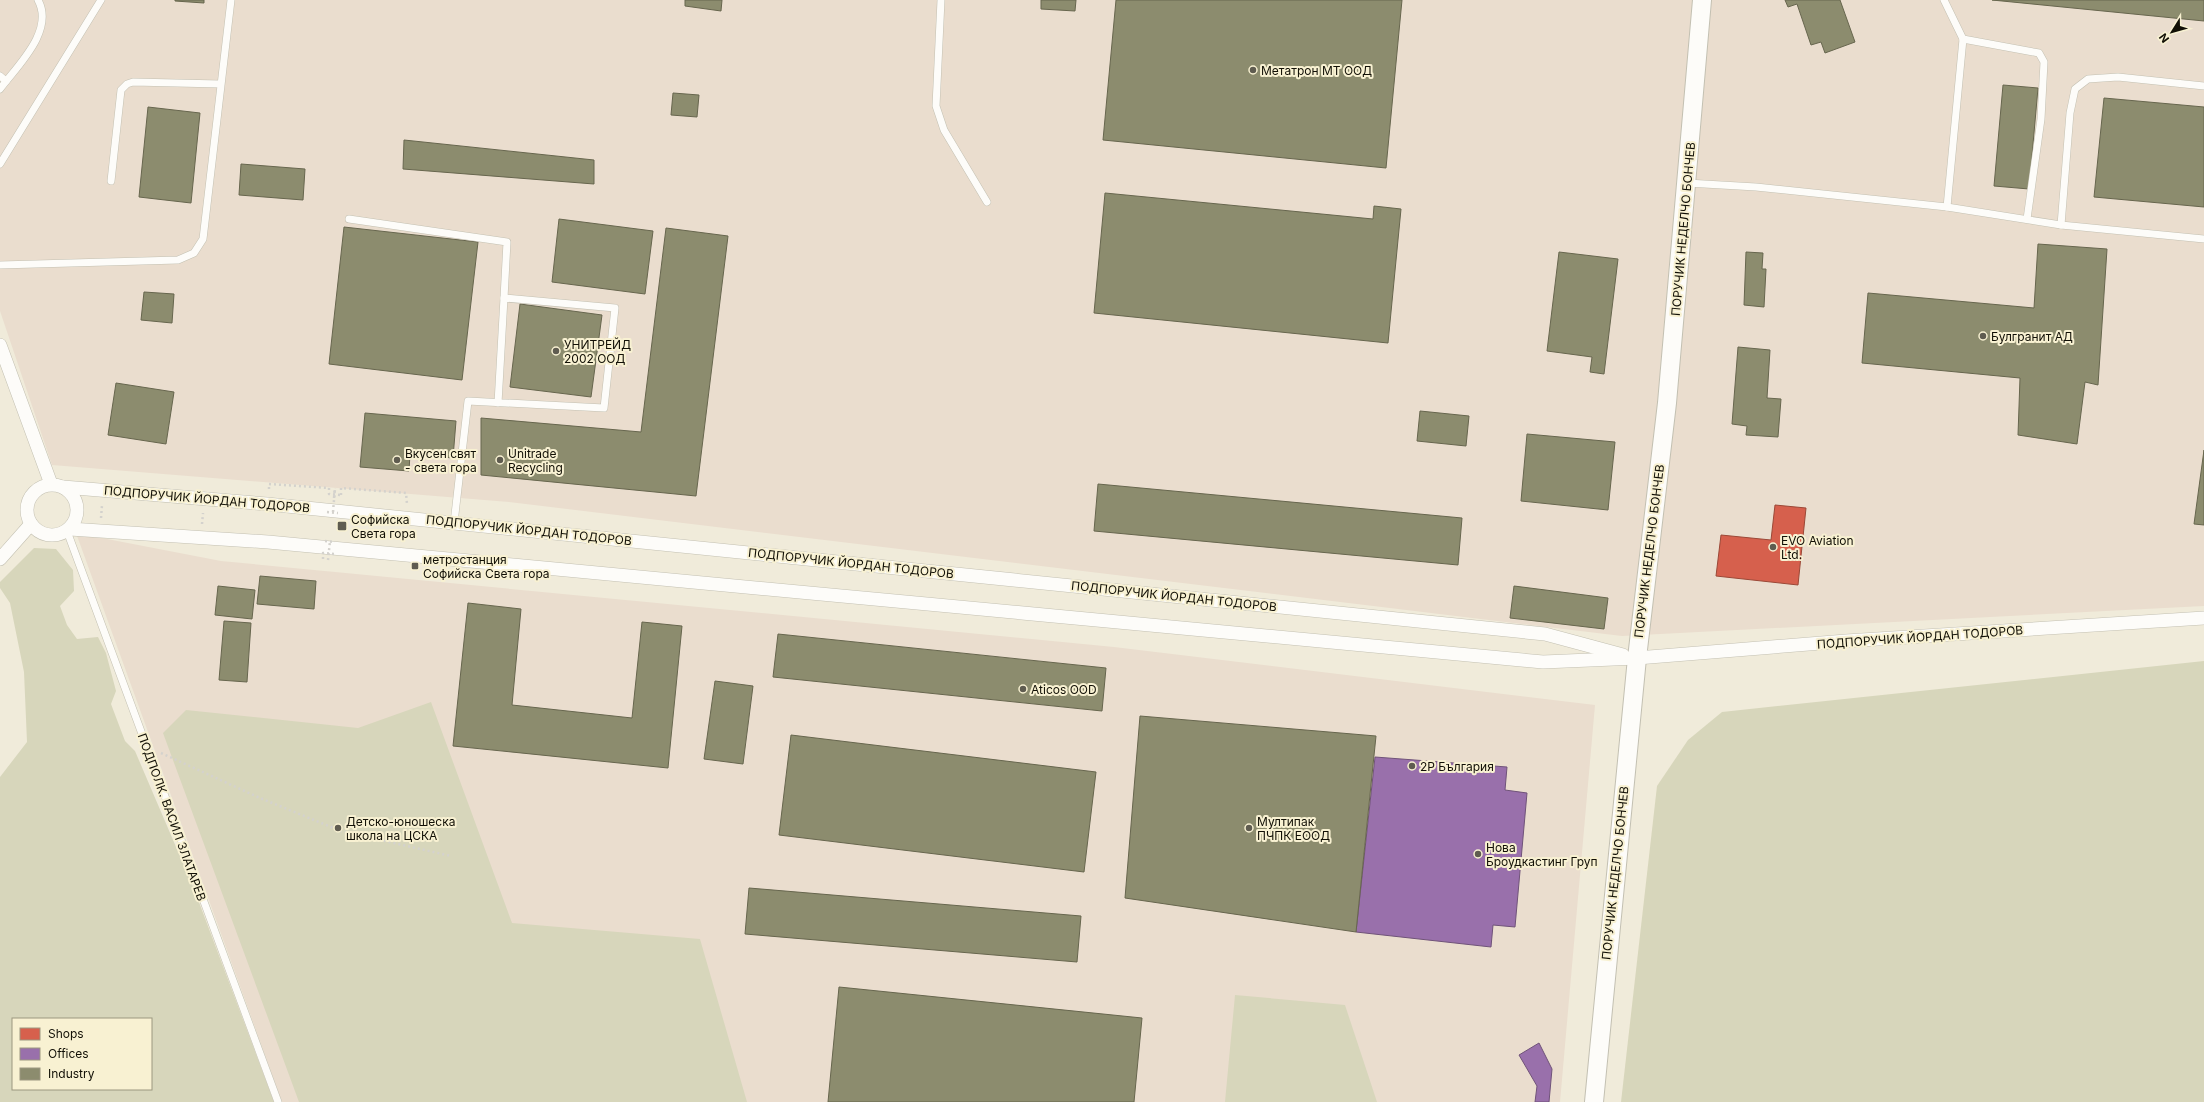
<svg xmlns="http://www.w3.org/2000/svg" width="2204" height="1102" font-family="Inter,sans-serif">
<rect width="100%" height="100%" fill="#f0ebda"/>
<!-- industrial -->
<g fill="#eaddce">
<path d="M0,0h2204v606l-582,30 -1113,-134 -457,-37 -52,-154z"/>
<path d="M76,533l145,28 893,86 481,58 -35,397h-1278z"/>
</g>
<!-- green -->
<g fill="#d7d6bb" fill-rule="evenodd">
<path d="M34,548l22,1 17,21 1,21 -14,15 7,19 10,14 21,-2 8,16 10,38 -5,13 14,37 10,10 59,138 80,213h-274v-325l27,-35 -3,-70 -14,-69 -10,-15v-6zM13,1019h138v70h-138z"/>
<path d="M2204,661v441h-583l36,-316 31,-46 34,-28z"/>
<path d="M431,702l81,221 188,16 47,163h-448l-136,-369 23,-23 172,18z"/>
<path d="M1235,995l110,10 32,97h-152z"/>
</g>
<!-- shops -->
<path fill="#d6604d" stroke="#9b4837" d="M1775,505l31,3 -8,77 -82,-9 5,-41 50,5z"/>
<!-- offices -->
<g fill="#9970ab" stroke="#705379">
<path d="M1375,757l132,10 -2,23 22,3 -12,134 -22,-2 -2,22 -135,-15z"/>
<path d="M1539,1043l13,26 -3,33h-14l2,-16 -18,-31z"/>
</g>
<!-- industry -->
<g fill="#8c8c6e" stroke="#67664e">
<path d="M175,0h29v3l-29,-2z"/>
<path d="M685,0h37l-1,11 -36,-5z"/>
<path d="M1041,0h35l-1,11 -34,-2z"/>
<path d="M1116,0h286l-16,168 -283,-28z"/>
<path d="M1785,0h55l15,42 -30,11 -4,-11 -10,3 -14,-41 -9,3z"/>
<path d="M1992,0h212v21z"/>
<path d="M2003,85l35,3 -9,101 -35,-3z"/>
<path d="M673,93l26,2 -2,22 -26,-2z"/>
<path d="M2104,98l100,9v100l-110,-10z"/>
<path d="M148,107l52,6 -9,90 -52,-6z"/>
<path d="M404,140l190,20v24l-191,-15z"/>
<path d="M241,164l64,5 -2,31 -64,-5z"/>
<path d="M1105,193l268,26 1,-13 27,3 -13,134 -294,-30z"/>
<path d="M559,219l94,12 -8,63 -93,-12z"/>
<path d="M344,227l134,15 -16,138 -133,-16z"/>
<path d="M666,228l62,8 -32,260 -215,-21v-57l160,14z"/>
<path d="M2038,244l69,5 -9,136 -13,-3 -8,62 -59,-9 2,-57 -158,-15 6,-70 166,15z"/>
<path d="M1559,252l59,7 -14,115 -14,-2 2,-15 -45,-6z"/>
<path d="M1746,252l17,1 -1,16h4l-2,38 -20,-2z"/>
<path d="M144,292l30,2 -2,29 -31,-3z"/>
<path d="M520,304l82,11 -11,82 -81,-10z"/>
<path d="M1738,347l32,3 -3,48 14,1 -3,38 -32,-2 1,-9 -15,-2z"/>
<path d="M116,383l58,9 -8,52 -58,-9z"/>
<path d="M1420,411l49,5 -3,30 -49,-5z"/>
<path d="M365,413l91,8 -3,37 -43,-4 -1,17 -49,-4z"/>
<path d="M1527,434l88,8 -7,68 -87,-9z"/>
<path d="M2204,450v75l-10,-1z"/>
<path d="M1098,484l364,34 -4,47 -364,-34z"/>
<path d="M260,576l56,5 -2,28 -57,-5z"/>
<path d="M218,586l37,4 -3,29 -37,-4z"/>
<path d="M1514,586l94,12 -4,31 -94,-11z"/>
<path d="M468,603l53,6 -9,96 120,13 10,-96 40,4 -14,142 -215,-22z"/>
<path d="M224,621l27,2 -4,59 -28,-2z"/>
<path d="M778,634l328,34 -4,43 -329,-34z"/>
<path d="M715,681l38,5 -10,78 -39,-5z"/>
<path d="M1140,716l236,20 -20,196 -231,-34z"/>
<path d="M791,735l305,37 -12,100 -305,-37z"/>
<path d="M749,888l332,28 -4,46 -332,-28z"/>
<path d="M839,987l303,31 -8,84h-306z"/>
</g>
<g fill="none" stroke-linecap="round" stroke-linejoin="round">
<defs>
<g id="lane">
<path d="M941,0l-5,106 8,24 43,72"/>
<path d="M1944,0l19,39 -16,168"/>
<path d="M1963,39l76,14 5,9 -3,57 -14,100"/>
<path d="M0,76l6,5"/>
<path d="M0,89c17,-23 55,-58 38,-89"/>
<path d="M0,164l101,-164"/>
<path d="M111,181l10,-91 6,-6 6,-2 87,2"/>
<path d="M1687,183l69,4 191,20 114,18 143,14"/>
<path d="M349,219l158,23 -3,56"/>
<path d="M2061,225l9,-112 5,-24 13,-10 30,-2 86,9"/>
<path d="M0,265l178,-5 16,-7 9,-14 28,-239"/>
<path d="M454,523l14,-122 136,7 11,-100 -111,-10 -6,105"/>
<path d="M67,531l211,571"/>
</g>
<g id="street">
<path d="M0,345l51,139"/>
<circle cx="52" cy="510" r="25"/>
<path d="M63,487l204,17 1278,130 78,21"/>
<path d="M70,529l198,13 1275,120 94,-4 209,-17 358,-23"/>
<path d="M0,559l31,-35"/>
</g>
<path id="secondary" d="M1594,1102l43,-444 30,-255 35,-403"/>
</defs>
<!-- lane casing -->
<use href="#lane" stroke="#c3c0b2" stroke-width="8"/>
<!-- street casing -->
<use href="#street" stroke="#c3c0b2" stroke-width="14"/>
<!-- secondary casing -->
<use href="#secondary" stroke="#c3c0b2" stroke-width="20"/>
<!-- path -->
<g stroke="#d4d2cd" stroke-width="2.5" stroke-dasharray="2 3" stroke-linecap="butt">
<path d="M269,489v-5l60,4"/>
<path d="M341,495v-7l65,5 1,11"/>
<path d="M334,498l1,-10"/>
<path d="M101,518l1,-13"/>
<path d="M202,524l1,-11"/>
<path d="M161,753l99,45 81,33 110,25"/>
</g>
<!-- lane -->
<use href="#lane" stroke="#fdfcf9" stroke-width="7"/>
<!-- street -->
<use href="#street" stroke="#fdfcf9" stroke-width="13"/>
<!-- secondary -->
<use href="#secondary" stroke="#fdfcf9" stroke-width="18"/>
<!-- path-bridge -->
<g stroke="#d4d2cd" stroke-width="2.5" stroke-dasharray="2 3" stroke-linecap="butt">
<path d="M329,488v6l12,1"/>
<path d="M327,512l11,1"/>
<path d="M333,512l2,-24"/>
<path d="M325,541l10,1"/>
<path d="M323,559v-6l12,1"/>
<path d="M328,560l2,-19"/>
</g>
</g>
<!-- markers -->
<g fill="#5f5c50" stroke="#f8f1d2" stroke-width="1.5">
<circle cx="1253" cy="70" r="4"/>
<circle cx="1983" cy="336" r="4"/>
<circle cx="556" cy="351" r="4"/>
<circle cx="397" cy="460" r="4"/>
<circle cx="500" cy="460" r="4"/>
<rect x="337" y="521" width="10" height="10" rx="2"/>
<circle cx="1773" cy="547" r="4"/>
<rect x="411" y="562" width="8" height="8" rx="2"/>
<circle cx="1023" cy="689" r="4"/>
<circle cx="1412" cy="766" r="4"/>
<circle cx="338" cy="828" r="4"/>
<circle cx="1249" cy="828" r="4"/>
<circle cx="1478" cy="854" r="4"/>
</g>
<g text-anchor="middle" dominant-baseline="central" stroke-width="4" stroke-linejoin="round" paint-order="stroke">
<!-- poi labels -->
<g font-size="12" fill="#110f05" stroke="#f8f1d2" text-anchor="start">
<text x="1261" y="70">Метатрон МТ ООД</text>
<text x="1991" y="336">Булгранит АД</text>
<text x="564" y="344">УНИТРЕЙД<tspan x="564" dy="14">2002 ООД</tspan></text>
<text x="405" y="453">Вкусен свят<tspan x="405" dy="14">- света гора</tspan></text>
<text x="508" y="453">Unitrade<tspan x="508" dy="14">Recycling</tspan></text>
<text x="351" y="519">Софийска<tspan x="351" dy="14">Света гора</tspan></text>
<text x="1781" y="540">EVO Aviation<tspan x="1781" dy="14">Ltd.</tspan></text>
<text x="423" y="559">метростанция<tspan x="423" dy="14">Софийска Света гора</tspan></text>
<text x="1031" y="689">Aticos OOD</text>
<text x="1420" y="766">2Р България</text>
<text x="346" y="821">Детско-юношеска<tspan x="346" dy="14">школа на ЦСКА</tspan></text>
<text x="1257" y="821">Мултипак<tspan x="1257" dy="14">ПЧПК ЕООД</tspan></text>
<text x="1486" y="847">Нова<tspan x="1486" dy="14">Броудкастинг Груп</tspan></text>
</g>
<!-- street labels -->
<g font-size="12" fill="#110f05" stroke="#f8f1d2">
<text transform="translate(1683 229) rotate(-85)">ПОРУЧИК НЕДЕЛЧО БОНЧЕВ</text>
<text transform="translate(207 499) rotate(5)">ПОДПОРУЧИК ЙОРДАН ТОДОРОВ</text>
<text transform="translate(529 530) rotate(6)">ПОДПОРУЧИК ЙОРДАН ТОДОРОВ</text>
<text transform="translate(1649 551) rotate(-83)">ПОРУЧИК НЕДЕЛЧО БОНЧЕВ</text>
<text transform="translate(851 563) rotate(6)">ПОДПОРУЧИК ЙОРДАН ТОДОРОВ</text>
<text transform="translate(1174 596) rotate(6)">ПОДПОРУЧИК ЙОРДАН ТОДОРОВ</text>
<text transform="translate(1920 637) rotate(-4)">ПОДПОРУЧИК ЙОРДАН ТОДОРОВ</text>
<text transform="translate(172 817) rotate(70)">ПОДПОЛК. ВАСИЛ ЗЛАТАРЕВ</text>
<text transform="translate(1615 873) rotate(-84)">ПОРУЧИК НЕДЕЛЧО БОНЧЕВ</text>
</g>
</g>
<!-- legend -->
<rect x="12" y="1018" width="140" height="72" fill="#f8f1d2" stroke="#9c9780"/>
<rect x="20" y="1028" width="20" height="12" fill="#d6604d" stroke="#9c9780"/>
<text x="48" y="1038" font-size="12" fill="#110f05">Shops</text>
<rect x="20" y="1048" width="20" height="12" fill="#9970ab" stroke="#9c9780"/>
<text x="48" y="1058" font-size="12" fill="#110f05">Offices</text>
<rect x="20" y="1068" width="20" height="12" fill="#8c8c6e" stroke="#9c9780"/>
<text x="48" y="1078" font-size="12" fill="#110f05">Industry</text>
<!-- north arrow -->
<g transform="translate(2172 32) rotate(233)" stroke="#f8f1d2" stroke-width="3" paint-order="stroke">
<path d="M0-3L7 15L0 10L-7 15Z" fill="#110f05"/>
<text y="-6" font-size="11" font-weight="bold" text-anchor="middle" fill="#110f05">N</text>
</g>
</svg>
